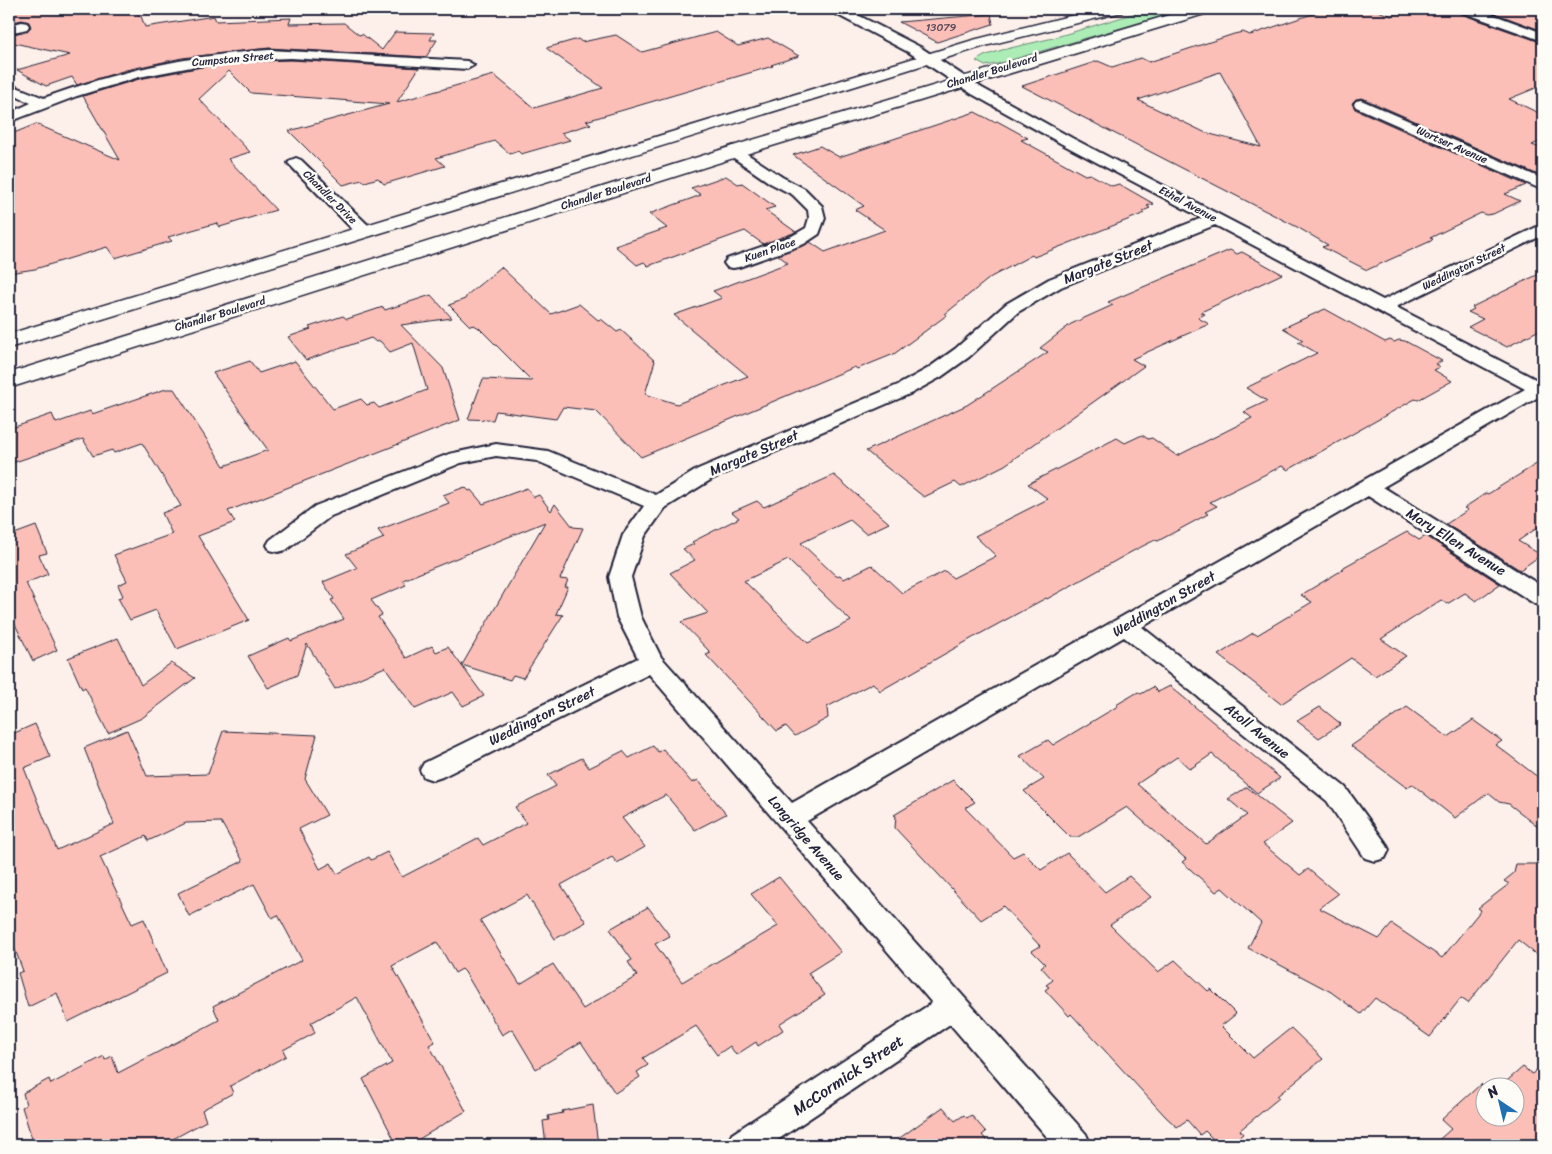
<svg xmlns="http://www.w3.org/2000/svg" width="1552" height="1154" font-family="Sriracha,sans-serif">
<rect width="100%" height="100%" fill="#fdf0ea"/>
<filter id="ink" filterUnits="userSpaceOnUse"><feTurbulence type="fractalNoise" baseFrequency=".02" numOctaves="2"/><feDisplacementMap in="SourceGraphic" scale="10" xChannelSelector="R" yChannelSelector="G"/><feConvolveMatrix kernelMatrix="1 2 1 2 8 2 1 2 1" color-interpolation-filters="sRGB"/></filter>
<g filter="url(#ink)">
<!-- green -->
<path fill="#acedb5" stroke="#678878" d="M1149,9h37l-189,55 -12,2 -9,-5 8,-5 18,-6 51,-12z"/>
<!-- building -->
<g fill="#fbbfb7" stroke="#22223b" fill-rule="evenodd">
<path d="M9,9h127l3,7h2l4,11 69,-11 2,5 75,-3 -2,6 55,-1 15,12 3,-1 20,16 13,-18 39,1 -4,7h7l-11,17 -157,-9 -87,10 -56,12 -49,15 -5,-8 -26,9 -29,-16 53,-15 -61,-13v-7l18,-4 4,-4 -2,-5 -7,-2 -13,3z"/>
<path d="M1327,9h33l9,3 7,-2 15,6 21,-7h47l2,5 82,29v42l-34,14 34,16v25l-11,5 11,4v28l-181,-79 -6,1 -4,4 3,6 171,76 -21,9 15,7 -27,13 -7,1 -5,-2 -51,25 3,1 -2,2 -64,29 -45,-23 6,-2 -31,-18 -275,-141 76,-25 14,6 29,-9 8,4 85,-28 9,-2 7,3zM1220,72l41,75 -55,-14 -68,-33z"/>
<path d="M1483,9h60v22z"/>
<path d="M991,14l2,10 -56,18 -38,-20z"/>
<path d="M716,32l22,14 30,-8 31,18 -28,9 2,1 -187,55 5,3 -30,9 9,7 -49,14 -3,-3 -8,3 -15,-13 -59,17 9,8 -61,18 -6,-6 -13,4 -3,-2 -19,5 -54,-54 100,-27 -138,-11 -22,-22 -30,28 51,53 -22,7 48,51 -56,17 -3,-4 -49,14 4,4 -57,17 -8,-11 -72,22 -26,4v-138l27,-11 84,36 -37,-64 56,-17 63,-12 33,-5 56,-2 128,8 -22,34 97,-27 40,33 69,-20 -57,-40 32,-9 4,3 34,-7 26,17z"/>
<path d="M975,112l19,10 3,-1 31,17 -7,2 64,35 5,-1 22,12 7,-2 35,20 -7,2 3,2 -7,3 2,2 -111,44 -2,-2 -41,22 -46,37 2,1 -53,39 -37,15 -2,-2 -214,90 -45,-46 -33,-4 -7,12 -60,-8 -3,9 -25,-1 15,-40 49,2 -53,-53 -5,-3 -4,1 -21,-21 16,-6 2,-4 34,-28 50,47 28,-10 19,16 3,-1 16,13 4,-2 34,31 -10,33 32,10 71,-28 -74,-61 48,-17 -9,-7 75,-28 -10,-8 32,-13 15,10 60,-22 -30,-20 9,-4 -71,-51 27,-9 19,11z"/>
<path d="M726,176l12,8 4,-1 33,24 -10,3 31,22 -33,12 -18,-13 -97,35 -4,-4 -7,3 -22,-19 52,-18 -18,-14 52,-19 -10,-7z"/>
<path d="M1230,250l7,4 5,-2 40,22 -81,38 4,2 -7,4 11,6 -77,35 12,7 -139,99 -44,22 -6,-5 -31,15 -58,-46 101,-46 81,-53 -8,-4 31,-24 42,-19 -5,-3z"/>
<path d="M1543,272v56l-36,19 -39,-20 15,-8 -15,-7 6,-3 -2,-2z"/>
<path d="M431,295l21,23 -51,7 42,43 17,52 -232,91 7,11 -37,14 51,84 -72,29 -21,-39 -26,10 -12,-22 5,-2 -5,-11 9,-4 -13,-26 58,-21 -10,-21 19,-7 -39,-63 -28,10 -2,-3 -19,6 -10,-17 -74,25v-35l43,-15 4,9 34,-12 2,3 74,-25h8l50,77 44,-16 -55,-77 37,-12 9,12 36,-12 38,48 28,-10 6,6 7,-2 5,5 48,-18 -14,-47 -23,9 -10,-11 -4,1 -5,-4 -65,22 -18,-23 23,-8 -2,-2 34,-11 4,3 36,-12 2,3z"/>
<path d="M1325,309l60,33 5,-2 4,2 5,-2 6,1 37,20 -6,3 4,3 -6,3 18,11 -34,19 -3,-1 -127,71 -6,-4 -72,36 7,4 -12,6 3,2 -50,27 -3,-1 -22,11 -86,48 -1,-1 -70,38 -96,55 -7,-8 -46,24 1,11 -33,18 -9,-10 -9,5 -71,-76 5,-2 -30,-31 27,-9 -38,-40 25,-13 -12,-11 11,-5 -2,-2 47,-24 -7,-6 25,-11 7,6 70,-32 55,48 -23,11 -16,-14 -49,23 35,33 4,-1 4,4 28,-14 30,28 43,-22 8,7 43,-22 -21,-20 73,-37 -20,-15 89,-46 8,5 17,-8 6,4 4,-1 25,18 75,-38 -8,-6 23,-11 -21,-13 71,-35 -19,-11 5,-2 -20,-12zM788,560l63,61 -43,22 -64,-62z"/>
<path d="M1543,460v64l-25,17 23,14 -21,15 -74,-46 22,-14 -4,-2 22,-15 2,1z"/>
<path d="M465,487l4,4 2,-1 12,14 44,-16 7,9 5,-2 12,16 4,-7 18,23 10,1 -23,51 8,1 -3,7h3l-12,27 7,1 -40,63 -10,-3 -3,5 -48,-15 83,-143 -142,58 3,5 -35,15 11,15 -4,2 28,41 26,-12 4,6 12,-5 36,49 -21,10 -10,-14 -38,17 -30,-42 -50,22 -28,-45 -10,31 -29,13 -20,-32 41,-18 2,3 53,-22 -13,-19 3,-1 -11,-17 34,-14 -11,-14 38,-16 -6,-8 71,-27 -6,-8z"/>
<path d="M36,526l11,27 -8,2 9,19 -22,9 31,67 -24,11 -24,-49v-76z"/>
<path d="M1407,532l12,8 7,-4 74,48 -24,17 -11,-8 -18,11 -6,-4 -60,39 25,17 -31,20 -24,-18 -70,46 -63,-49 35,-22 4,2 55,-33 -11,-7 43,-26 -2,-1z"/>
<path d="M118,638l23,47 30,-22 24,15 -53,40 -34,15 -23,-46 -3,2 -14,-31z"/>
<path d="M1170,686l110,92 -23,15 -45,-39 -22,15 -13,-12 -40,27 69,60 41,-29 -19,-16 19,-12 45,36 -29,21 37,31 8,-6 30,25 -19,14 60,31 13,-15 50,34 39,-48 -3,-2 31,-24 -5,-3 10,-8 2,-9h27v96l-25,-20 -50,63 -7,-5 -31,39 -55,-39 -14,16 -30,-22 -83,-44 13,-25 -39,-35 -6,4 -34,-30 4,-3 -59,-52 -49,30h-8l-46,-46 20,-12 -24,-23 28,-16 5,5 65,-39 -2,-1 22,-13 3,2 12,-7 5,5z"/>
<path d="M1320,707l21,17 -22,14 -22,-17z"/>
<path d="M1407,707l41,30 25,-17 29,21 -6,4 47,36v49l-34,-26 -10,-2 -11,-9 -33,25 -43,-34 -5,4 -56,-42z"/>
<path d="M35,724l15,33 -26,11 33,82 57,-26 -30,-76 43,-18 20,46 61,-2 15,-43 94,4 -12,44 22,36 -28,14 21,40 11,-6 6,11 32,-17 2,3 16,-8 15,25 76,-39 5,7 43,-22 -11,-16 41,-21 -8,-11 34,-17 7,10 34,-17 6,7 24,-12 5,6 5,-3 29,34 6,-3 28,34 -31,16 -29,-35 -44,23 23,29 -28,16 -5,-6 -51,28 25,37 -31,17 -28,-44 -47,25 40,64 33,-20 30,45 54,-33 -9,-14 4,-2 -22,-31 38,-22 22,29 -15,8 27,38 96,-56 -27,-32 28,-17 62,75 -33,21 17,22 -46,29 4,6 -25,16 -2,-4 -20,13 -6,-9 -13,9 -21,-29 -53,32 5,7 -11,7 3,5 -25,16 -34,-51 -45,27 -24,-40 -10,6 -37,-63 -3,-3 -7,4 -18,-31 -45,24 43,76 -6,3 37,66 -57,34h-12l-34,-66 29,-16 -35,-66 -46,26 4,10 -32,17 3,6 -56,30 3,7 -31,17 4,11 -44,24h-128l-12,-38 4,-2 -3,-12 26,-14 2,5 53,-28 1,4 7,-4 6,17 101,-53 -6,-14 89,-46 -24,-45 -6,3 -18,-34 -65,32 -11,-23 65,-32 -22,-39 -35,1 -38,18 -2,-5 -46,21 32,67 12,-5 23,54 -99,49 -11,-29 -29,14 -10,-34 5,-2 -14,-38v-200l1,2z"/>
<path d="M953,780l22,22 -10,6 48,49 10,-5 18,18 26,-17 38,39 24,-16 22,21 -41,28 48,47 17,-12 33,31 3,-2 25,25 -15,12 32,32 38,-30 32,31 -46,37 2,2 -39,32 3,4 -13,11h-11l-14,-14 -5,4 -13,-15 -10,7 -11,-10 -95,-103 -2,2 -24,-26 4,-3 -3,-2 7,-5 -12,-13 4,-3 -13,-13 8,-5 -37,-40 -22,14 -86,-92 1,-12 -2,-1z"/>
<path d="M1543,1064v81h-110l18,-16 -10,-9 40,-36 3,3v29h30v-30h-13l22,-19 9,7z"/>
<path d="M593,1105l5,40h-52l-3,-24 6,-1 -1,-4 15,-3 -1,-2z"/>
<path d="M943,1107l12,14 9,-6 3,3 4,-3 15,17 -4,3 9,10h-101z"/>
</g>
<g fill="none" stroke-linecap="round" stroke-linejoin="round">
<defs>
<g id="street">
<path d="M831,9h15l74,38 62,41 90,50 311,162 160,-76v11l-147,72 147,76v14l-3,-1 -157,91 160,100v19l-8,-2 -167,-108 -226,131 203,160 40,55 4,8 -4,8 -10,3 -10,-3 -38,-57 -203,-164 -317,184 279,313 5,11h-37l-104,-121 -180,121h-43l5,-11 200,-131 -283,-329 -207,103 -9,3 -9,-3 -4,-7 4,-7 214,-105 -21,-41 -8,-40 14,-42 21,-29 -107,-45 -41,-5 -35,7 -130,53 -45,34 -8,2 -8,-2 -3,-5 3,-5 45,-34 134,-52 47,-10 52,7 108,44 42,-26 200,-84 29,-16 28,-20 51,-45 43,-25 153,-61 -140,-74 -90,-50 -62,-41 -78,-41zM1215,225l310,164 -733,414 -131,-146 -20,-40 -10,-40 14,-41 20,-28 47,-29 200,-86 29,-16 28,-20 49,-45 43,-25z"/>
<path d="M1461,9h17l65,24v8l-81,-29z"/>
<path d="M22,22l5,1 2,3 -2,3 -18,4v-8z"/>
<path d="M269,50l198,11 7,4 -7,4 -176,-11 -56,2 -33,5 -63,12 -62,19 -68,26v-9l22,-10 -22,-10v-9l35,14c73,-27 147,-43 225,-48z"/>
<path d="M1361,100l182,79v11l-187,-83 -2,-3 2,-3z"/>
<path d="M733,146l5,2 44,29 23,12 17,17 3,12 -6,16 -15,10 -65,23 -6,1 -6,-1 -3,-4 3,-4 65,-23 14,-8 3,-10 -1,-8 -15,-15 -23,-12 -42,-29 -3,-3 3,-3z"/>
<path d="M296,158l5,2 69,67 2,4 -2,4h-12l-67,-69 -3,-3 3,-3z"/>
</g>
<g id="secondary">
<path d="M1098,9h26l-2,3 -137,34 -976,302v-14l964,-294z"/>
<path d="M1189,9h24l-2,3 -449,137 -753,239v-15l740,-232z"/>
</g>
</defs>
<!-- street casing -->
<use href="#street" stroke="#22223b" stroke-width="4"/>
<!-- secondary casing -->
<use href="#secondary" stroke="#22223b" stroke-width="3"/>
<!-- street -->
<use href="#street" fill="#fdfcf7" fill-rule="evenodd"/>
<!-- secondary -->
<use href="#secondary" fill="#fdfcf7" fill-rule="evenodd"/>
</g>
</g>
<g text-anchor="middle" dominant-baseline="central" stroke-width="5" stroke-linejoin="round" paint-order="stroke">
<!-- number labels -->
<g font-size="11" fill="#58495a">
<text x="941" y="27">13079</text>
</g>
<!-- far-street labels -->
<g font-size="11" fill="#22223b" stroke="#fdfcf7">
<text transform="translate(233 59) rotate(-5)">Cumpston Street</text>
<text transform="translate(992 71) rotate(-17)">Chandler Boulevard</text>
<text transform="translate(1452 145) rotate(24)">Wortser Avenue</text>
<text transform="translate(606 192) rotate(-18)">Chandler Boulevard</text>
<text transform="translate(330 197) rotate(45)">Chandler Drive</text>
<text transform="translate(1188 204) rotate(28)">Ethel Avenue</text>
<text transform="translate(770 250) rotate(-19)">Kuen Place</text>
<text transform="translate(1464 267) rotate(-26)">Weddington Street</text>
<text transform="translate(220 314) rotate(-17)">Chandler Boulevard</text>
</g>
<!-- street labels -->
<g font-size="14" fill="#22223b" stroke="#fdfcf7">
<text transform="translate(1108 262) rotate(-22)">Margate Street</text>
<text transform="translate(754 453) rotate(-23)">Margate Street</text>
<text transform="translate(1456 542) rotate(32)">Mary Ellen Avenue</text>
<text transform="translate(1164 604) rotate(-30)">Weddington Street</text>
<text transform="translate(542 716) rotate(-26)">Weddington Street</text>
<text transform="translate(1257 731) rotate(39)">Atoll Avenue</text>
<text transform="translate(806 838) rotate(49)">Longridge Avenue</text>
</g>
<!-- near-street labels -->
<g font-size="16" fill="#22223b" stroke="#fdfcf7">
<text transform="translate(848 1075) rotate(-34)">McCormick Street</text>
</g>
</g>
<!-- margin -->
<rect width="1552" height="1154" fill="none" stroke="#fdfcf7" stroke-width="30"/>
<rect x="15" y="15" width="1522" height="1124" fill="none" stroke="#22223b" stroke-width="2" filter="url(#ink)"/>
<!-- north arrow -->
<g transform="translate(1500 1102) rotate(325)"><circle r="24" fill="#fdfcf7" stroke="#a5a5ac"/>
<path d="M0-4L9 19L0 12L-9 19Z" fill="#1f6fb2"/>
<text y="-8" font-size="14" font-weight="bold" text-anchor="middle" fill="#22223b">N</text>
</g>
</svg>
